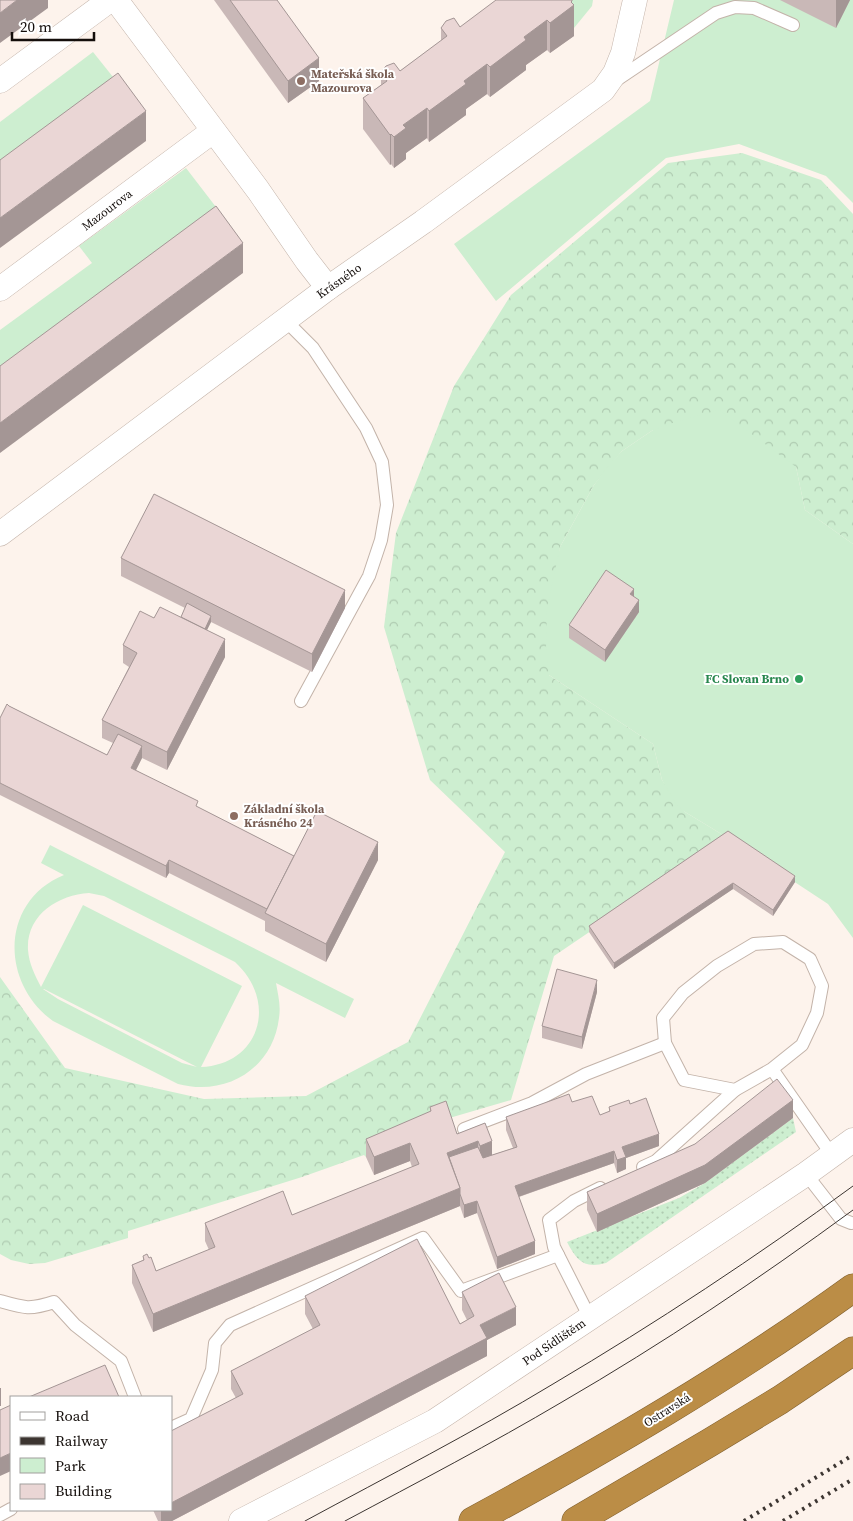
<svg xmlns="http://www.w3.org/2000/svg" width="853" height="1521" font-family="'Source Serif 4',serif">
<defs>
<pattern id="grass-dots" width="8" height="8" patternUnits="userSpaceOnUse" patternTransform="scale(1.25)"><rect width="8" height="8" fill="#cdeed0"/><path d="M2 2h.1M6 6h.1" fill="none" stroke="#afcbb1" stroke-width="1.8" stroke-linecap="round"/></pattern>
<pattern id="forest-crowns" width="20" height="18" patternUnits="userSpaceOnUse" patternTransform="scale(1.25)"><rect width="20" height="18" fill="#cdeed0"/><path d="M2 6a3 3 0 1 1 6 0M12 15a3 3 0 1 1 6 0" fill="none" stroke="#afcbb1"/></pattern>
</defs>
<rect width="100%" height="100%" fill="#fdf3ec"/>
<!-- grass -->
<path fill="url(#grass-dots)" d="M793,1118l3,14 -190,131c-22,6 -29,-2 -39,-21l112,-44 26,-15z"/>
<!-- forest -->
<path fill="url(#forest-crowns)" d="M742,153l79,27 32,34v330l-48,-34 -9,-43 -143,-37 -31,21 -28,34 -34,62 -11,128 104,69 9,36 23,32 43,26 -174,118 -43,144 -65,19 -14,10 -66,28 -2,-2 -62,22 -174,54v7l-83,25 -16,1 -18,-4 -11,-6v-277l65,91 139,31 102,-3 102,-54 97,-190 -75,-72 -46,-153 12,-94 58,-147 57,-91 157,-132z"/>
<!-- park -->
<g fill="#cdeed0" fill-rule="evenodd">
<path d="M554,0h39l-1,6 -18,22z"/>
<path d="M674,0h179v203l-27,-27 -87,-32 -73,14 -170,143 -42,-57 196,-143z"/>
<path d="M93,52l28,35 -121,90v-55z"/>
<path d="M186,168l43,56 -229,166v-60l92,-67 -13,-17z"/>
<path d="M719,410l77,57 9,43 48,34v394l-25,-34 -100,-66 -43,-26 -9,-8 -14,-24 -9,-36 -104,-69 -3,-26 1,-40 13,-62 34,-62 15,-20 13,-14 31,-21 16,-6z"/>
<path d="M50,845l304,154 -9,19 -69,-35c2,12 5,22 3,35 -6,50 -52,79 -101,66l-125,-63c-53,-38 -53,-120 11,-146l-23,-12zM89,893l15,3 131,66c43,39 26,102 -34,105l41,-81 -159,-81 -42,82c-6,-12 -12,-23 -13,-37 -2,-35 30,-55 61,-57zM43,989h1l153,78 -15,-4 -124,-64z"/>
</g>
<g fill="none" stroke-linecap="round" stroke-linejoin="round">
<defs>
<g id="lane">
<path d="M615,81l101,-68 19,-6 19,1 39,17"/>
<path d="M285,320l28,28 53,80 16,34 5,43 -6,35 -12,36 -68,125"/>
<path d="M772,1069l-37,21 -51,-10 -19,-37 -2,-25 20,-25 34,-27 37,-22 29,-2 27,17 12,27 -5,27 -15,32 -30,24 60,86"/>
<path d="M464,1129l68,-26 54,-29 79,-31"/>
<path d="M643,1167l13,-6 79,-71"/>
<path d="M806,1174l35,45 10,4"/>
<path d="M0,1301c24,7 30,9 54,1l21,23 46,36 14,36"/>
<path d="M590,1318l-36,-71 -5,-27 25,-19 26,-13"/>
<path d="M171,1428l20,-9 21,-49 3,-27 15,-18 193,-87 38,53 97,-36"/>
<path d="M0,1515l11,-6"/>
</g>
<g id="street">
<path d="M116,0l142,190 49,71 21,27"/>
<path d="M0,81l110,-81"/>
<path d="M0,289l213,-158"/>
<path d="M0,534l328,-246 95,-66 180,-132 12,-17 8,-20 12,-53"/>
<path d="M241,1521l194,-100 371,-247 47,-34"/>
</g>
<g id="highway">
<path d="M473,1521c131,-71 260,-146 380,-233"/>
<path d="M576,1521l133,-78 71,-43 73,-49"/>
</g>
</defs>
<!-- lane casing -->
<use href="#lane" stroke="#c3b3a9" stroke-width="14"/>
<!-- street casing -->
<use href="#street" stroke="#c3b3a9" stroke-width="25"/>
<!-- highway casing -->
<use href="#highway" stroke="#816131" stroke-width="29"/>
<!-- lane -->
<use href="#lane" stroke="#fff" stroke-width="12"/>
<!-- street -->
<use href="#street" stroke="#fff" stroke-width="24"/>
<!-- highway -->
<use href="#highway" stroke="#bb8d46" stroke-width="28"/>
<!-- tram -->
<g stroke="#3c3531" stroke-width="1">
<path d="M305,1521c83,-45 167,-88 248,-137 103,-61 203,-127 300,-198"/>
<path d="M345,1521c73,-39 146,-77 217,-119 100,-58 197,-123 291,-192"/>
</g>
<!-- rail -->
<g stroke="#3c3531" stroke-width="4" stroke-dasharray="2.5 5" stroke-linecap="butt">
<path d="M744,1521l109,-66"/>
<path d="M783,1521l70,-42"/>
</g>
</g>
<!-- wall -->
<g fill="#c9b8b7">
<path d="M214,0h63l42,81 -31,22z"/>
<path d="M780,0h70l-14,28z"/>
<path d="M572,4l2,32 -24,17 -3,-3 -21,15v5l-36,27 -3,-3 -21,15v6l-37,27 -2,-4 -21,15v6l-12,9 -3,-4 -1,1 -27,-36v-31l18,-13v-13l19,-1 41,-30v-13l19,-1z"/>
<path d="M121,558l224,50 -33,64 -101,-50 -4,8 18,27 -58,113 -25,-12 -6,12 62,38 96,48 84,4 -52,102 -61,-31v-10l-96,-48 -3,5 -166,-83v-77l9,-12 98,49 6,-12 -11,-5v-18l27,-53 -6,-4v-18l31,-27 27,-1 4,-9 -64,-32z"/>
<path d="M634,596l5,16 -34,50 -36,-24v-13z"/>
<path d="M728,831l67,51 -22,34 -40,-27 -119,80 -25,-37v-6z"/>
<path d="M597,992l-15,57 -40,-11v-12z"/>
<path d="M572,1102l28,13 9,-3v-5l21,-3 29,42 -33,12v11l-9,4 -3,-10 -95,34 16,57 -38,15 -20,-56 -13,5 -4,-12 -307,126 -21,-49v-18l11,-5v-4l13,15 53,-21 -4,-9v-18l87,-8 120,-48 -2,-6 -36,14 -8,-18v-18l64,-27v-5l27,27 28,-11 7,32 21,-7 -7,-18v-13z"/>
<path d="M793,1118l-88,65 -108,49 -10,-22v-18z"/>
<path d="M462,1292l54,33 -29,15v16l-315,165h-14l-5,-11h18l65,-112 -5,-9v-18l82,-42 -8,-15v-18l155,28 7,-4 -5,-10z"/>
</g>
<!-- shaded-wall -->
<g fill="#a49695">
<path d="M17,0h31v8l-48,35v-30z"/>
<path d="M836,0h14l-14,28z"/>
<path d="M572,1v5l2,-1v31l-24,17v-30z"/>
<path d="M547,20v30l-21,15v5l-36,27v-30l34,-30z"/>
<path d="M319,58v23l-31,22v-22z"/>
<path d="M487,64v30l-21,15v6l-37,27v-31l35,-30z"/>
<path d="M427,108v30l-21,15v6l-12,9v-31l9,-12z"/>
<path d="M146,111v30l-146,107v-30z"/>
<path d="M391,134v30l-1,1v-30z"/>
<path d="M243,243v30l-243,180v-30z"/>
<path d="M634,589v12l-4,-7z"/>
<path d="M345,590v18l-33,64v-18z"/>
<path d="M639,600v12l-34,50v-12z"/>
<path d="M211,616v6l-11,22v-6z"/>
<path d="M225,639v18l-58,113v-18z"/>
<path d="M142,746v12l-11,22v-12z"/>
<path d="M378,842v18l-52,102v-18z"/>
<path d="M169,860v13l-3,5v-12z"/>
<path d="M795,876v6l-22,34v-6z"/>
<path d="M733,883v6l-119,80v-6z"/>
<path d="M597,980v12l-15,57v-12z"/>
<path d="M793,1100v18l-88,65 -108,49v-18z"/>
<path d="M659,1134v12l-33,12v11l-9,4v-13l5,-13z"/>
<path d="M478,1141v18l-27,10 -4,-16z"/>
<path d="M492,1141v18l-12,5v-18z"/>
<path d="M410,1143v18l-36,14v-18z"/>
<path d="M614,1151v12l-99,35v-12z"/>
<path d="M460,1188v18l-307,126v-18z"/>
<path d="M477,1201v12l-13,5v-13z"/>
<path d="M535,1241v13l-38,15v-12z"/>
<path d="M516,1307v18l-29,15v16l-315,165h-11v-11h10v-7l309,-178z"/>
<rect x="0" y="1388" width="1" height="18"/>
<path d="M11,1453v18l-11,5v-18z"/>
</g>
<!-- building -->
<g fill="#ead6d5" stroke="#a49695">
<path d="M0,0h17l-17,13z"/>
<path d="M230,0h47l42,58 -31,23z"/>
<path d="M496,0h76v1l-1,1 3,3 -24,18 -3,-3 -23,17 2,3 -36,27 -3,-3 -23,17 2,3 -37,27 -2,-3 -24,17 3,3 -12,9 -3,-3 -1,1 -27,-37 24,-17 -6,-9 5,-6 8,-3 6,8 47,-35 -6,-8 5,-7 8,-3 6,9z"/>
<path d="M118,73l28,38 -146,107v-58z"/>
<path d="M216,206l27,37 -243,180v-57z"/>
<path d="M154,494l191,96 -33,64 -191,-96z"/>
<path d="M606,570l28,19 -4,5 9,6 -34,50 -36,-25z"/>
<path d="M187,603l24,13 -6,13 -24,-12z"/>
<path d="M160,607l65,32 -58,113 -65,-32 35,-67 -14,-8 17,-34 14,7z"/>
<path d="M7,704l2,2 98,49 11,-21 24,12 -11,22 67,33 -2,5 98,50 -27,53 -98,-49 -3,6 -166,-83v-65z"/>
<path d="M317,811l61,31 -52,102 -61,-31z"/>
<path d="M728,831l67,45 -22,34 -40,-27 -119,80 -25,-37z"/>
<path d="M557,969l40,11 -15,57 -40,-11z"/>
<path d="M777,1079l16,21 -88,65 -108,49 -10,-22 108,-48z"/>
<path d="M569,1094l3,8 20,-6 8,19 10,-4 -1,-4 20,-7 1,4 16,-6 13,36 -37,13 4,10 -9,3 -3,-9 -99,35 20,55 -38,16 -20,-56 -13,4 -4,-11v-6l-11,-31 29,-10 5,11 34,-11 -11,-30z"/>
<path d="M446,1101l11,33 28,-11 7,18 -12,5 -2,-5 -31,12 13,35 -307,126 -21,-49 12,-5 -1,-4 4,-2 2,4 2,-1 5,14 59,-24 -10,-24 78,-32 9,24 127,-51 -9,-21 -36,14 -8,-18 65,-28 -1,-4z"/>
<path d="M417,1239l43,85 14,-8 -12,-24 37,-19 17,34 -36,18 7,13 -316,165v-72l72,-37 -12,-23 89,-46 -15,-29z"/>
<path d="M105,1365l14,32h-90z"/>
<path d="M11,1405v48l-11,5v-48z"/>
</g>
<!-- markers -->
<g fill="#8d6e63" stroke="#fff" stroke-width="2">
<circle cx="301" cy="81" r="5"/>
<circle cx="234" cy="816" r="5"/>
</g>
<circle fill="#2e9e5b" stroke="#fff" stroke-width="2" cx="799" cy="679" r="5"/>
<g text-anchor="middle" dominant-baseline="central" stroke-width="4" stroke-linejoin="round" paint-order="stroke">
<!-- education labels -->
<g font-size="12" font-weight="bold" fill="#785e54" stroke="#fff" text-anchor="start">
<text x="311" y="74">Mateřská škola<tspan x="311" dy="14">Mazourova</tspan></text>
<text x="244" y="809">Základní škola<tspan x="244" dy="14">Krásného 24</tspan></text>
</g>
<!-- street labels -->
<g font-size="12" fill="#140e0b" stroke="#fff">
<text transform="translate(107 210) rotate(-37)">Mazourova</text>
<text transform="translate(339 281) rotate(-35)">Krásného</text>
<text transform="translate(554 1342) rotate(-34)">Pod Sídlištěm</text>
<text transform="translate(667 1410) rotate(-32)">Ostravská</text>
</g>
<!-- leisure labels -->
<g font-size="12" font-weight="bold" fill="#27864d" stroke="#fff" text-anchor="end">
<text x="789" y="679">FC Slovan Brno</text>
</g>
</g>
<!-- legend -->
<rect x="10" y="1396" width="162" height="115" fill="#ffffff" stroke="#a19f9d"/>
<rect x="20" y="1412" width="25" height="8" fill="#ffffff" stroke="#a19f9d"/>
<text x="55" y="1421" font-size="15" fill="#140e0b">Road</text>
<rect x="20" y="1437" width="25" height="8" fill="#3c3531" stroke="#a19f9d"/>
<text x="55" y="1446" font-size="15" fill="#140e0b">Railway</text>
<rect x="20" y="1458" width="25" height="15" fill="#cdeed0" stroke="#a19f9d"/>
<text x="55" y="1471" font-size="15" fill="#140e0b">Park</text>
<rect x="20" y="1484" width="25" height="15" fill="#ead6d5" stroke="#a19f9d"/>
<text x="55" y="1496" font-size="15" fill="#140e0b">Building</text>
<!-- scale -->
<path d="M12 32v8h82v-8" fill="none" stroke="#140e0b" stroke-width="2.5"/>
<text x="20" y="32" font-size="15" fill="#140e0b" stroke="#ffffff" stroke-width="4" paint-order="stroke">20 m</text>
</svg>
